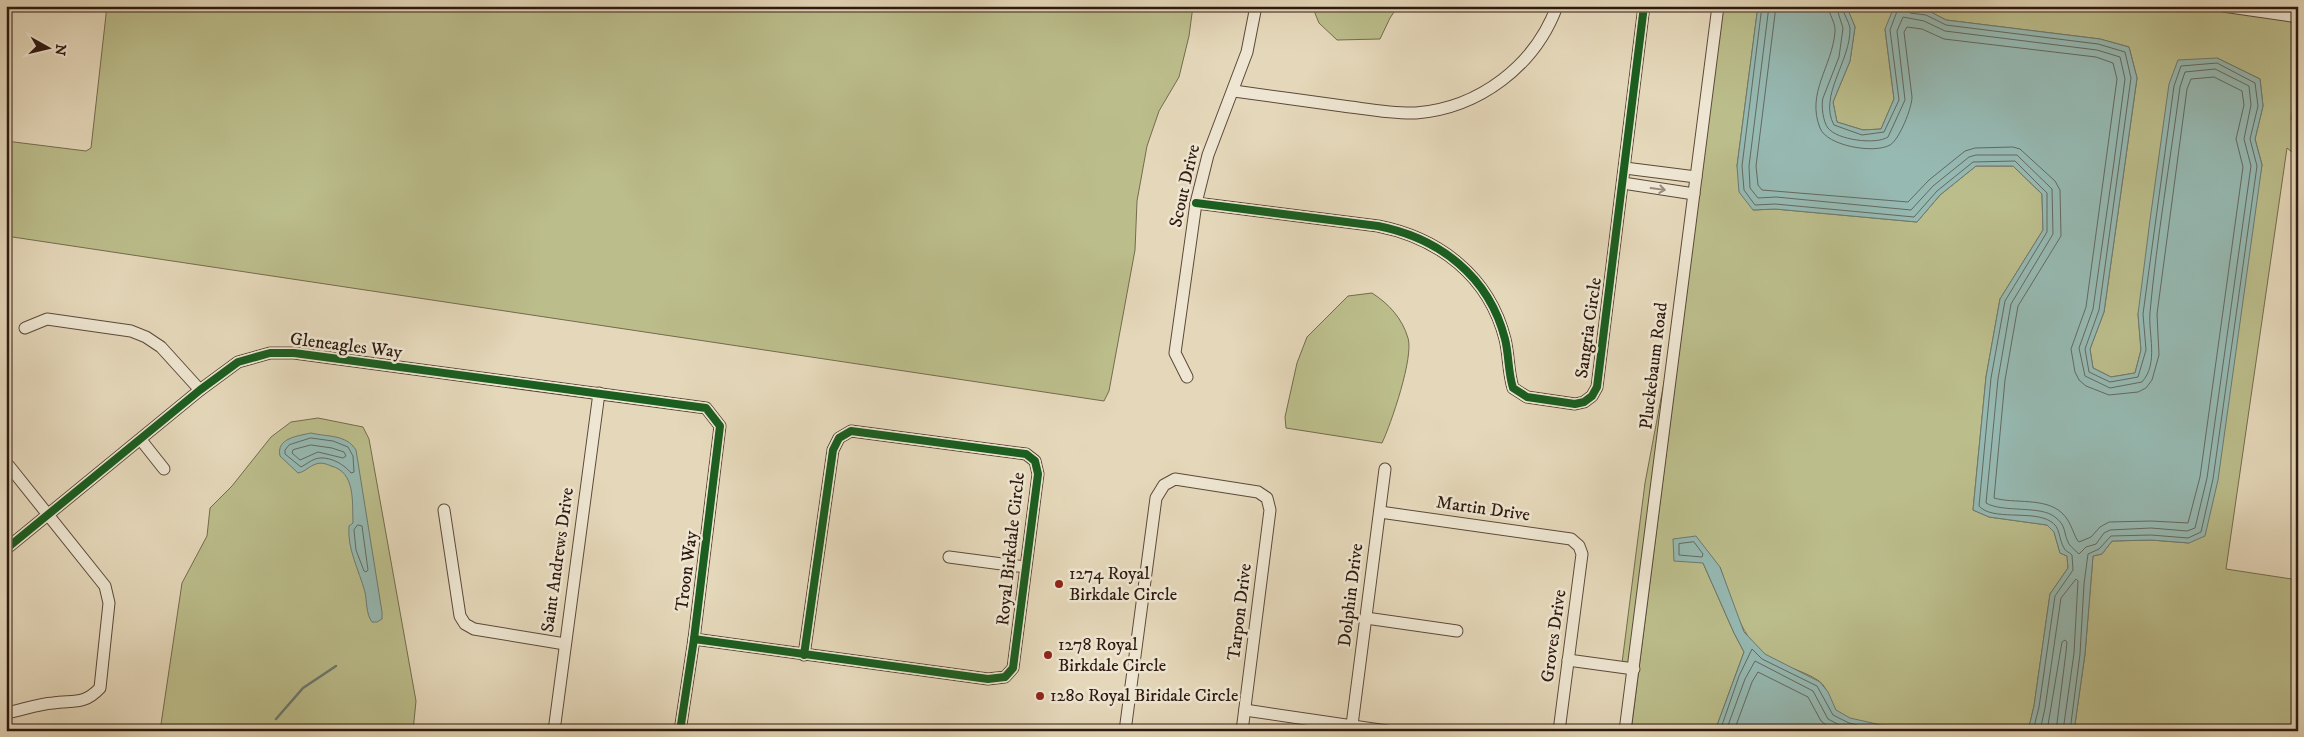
<svg xmlns="http://www.w3.org/2000/svg" width="2304" height="737" font-family="'IM FELL DW Pica',serif">
<rect width="100%" height="100%" fill="#e5d8ba"/>
<filter id="stains"><feTurbulence type="fractalNoise" baseFrequency=".004" numOctaves="4"/><feColorMatrix values="0 0 0 0 .2 0 0 0 0 .09 0 0 0 0 .02 0 0 0 .5 -.17"/></filter>
<radialGradient id="worn" r=".72"><stop offset=".6" stop-color="#630" stop-opacity="0"/><stop offset="1" stop-color="#630" stop-opacity=".3"/></radialGradient>
<!-- green -->
<g fill="#bbbd8b" stroke="#746b4e">
<path d="M107,6h1086l-4,30 -10,41 -20,34 -12,35 -10,55 -2,49 -26,141 -5,10 -1098,-165v-95l80,10 5,-3z"/>
<path d="M1312,6h86l-8,12 -10,21 -43,1 -18,-17z"/>
<path d="M1723,6h35l-21,160 16,44 22,-1 142,13 23,-27 36,-29h37l29,28 1,36 -43,69 -14,78 -13,133 16,7 58,8 7,7 6,21 7,3 1,12 -18,26 -16,112 -6,25c-38,0 -165,5 -192,-20 -8,-8 -7,-23 -17,-30 -16,-11 -39,-15 -55,-27 -26,-21 -33,-57 -44,-87l-17,-4 31,70 10,19 -29,79h-84z"/>
<path d="M1846,6h342l108,15 -2,9 4,1v43l-7,46 7,1v36l-11,-9 -61,421 72,11v151h-224l11,-77 8,-98 9,-2 10,-13 39,-1 38,3 73,-378 -7,-26 8,-33 -3,-27 -43,-21 -79,256 3,36 -6,23 -24,4 -18,-9 -3,-19 14,-37 33,-234 -8,-31 -29,-8 -154,-19 -19,-10 -42,19 9,70 -13,30 -18,1 -26,-8 -4,-20 17,-41 5,-34z"/>
<path d="M1372,293c17,11 30,25 36,45 6,19 -17,86 -26,105l-96,-15 -1,-11 12,-54 10,-26 41,-41z"/>
<path d="M1666,372l-37,292 -7,-1 23,-180z"/>
<path d="M318,418l45,9 6,12 47,262 -3,30h-253l22,-148 25,-47 3,-28 22,-22 39,-49 20,-15z"/>
</g>
<!-- water -->
<g fill="#96b9b2" stroke="#6c7971">
<path d="M1758,6l89,1 8,20 -5,34 -17,41 4,20 26,8 18,-1 13,-30 -9,-70 9,-22 33,3 19,10 154,19 29,8 8,31 -33,234 -14,37 3,19 18,9 24,-4 6,-23 -3,-36 12,-94 19,-136 9,-24 39,-2 43,21 3,27 -8,33 7,26 -44,315 -13,56 -16,7 -38,-3 -39,1 -10,13 -9,2 -8,98 -11,77h-46l6,-25 16,-112 18,-26 -1,-12 -7,-3 -6,-21 -7,-7 -58,-8 -16,-7 13,-133 14,-78 43,-69 -1,-36 -29,-28h-37l-36,29 -23,27 -142,-13 -22,1 -14,-18 -2,-26z"/>
<path d="M311,433c16,4 35,1 45,17l26,162v7l-5,3h-5c-6,-8 -5,-20 -7,-30 -6,-22 -18,-43 -16,-66l4,-3c-1,-20 3,-51 -22,-57 -4,-2 -10,-4 -15,-2 -7,2 -11,8 -18,9l-18,-17c-4,-18 18,-20 31,-23z"/>
<path d="M1696,536l24,31 24,65 21,22 55,28 8,10 8,18 14,8 31,7 44,6h-210l29,-79 -10,-19 -31,-70 -29,-2 -1,-22z"/>
</g>
<g fill="none" stroke-linecap="round" stroke-linejoin="round">
<!-- shore -->
<g stroke="#626961" stroke-width="1">
<path d="M1762,6l-20,160 2,24 11,15 20,-1 139,13 23,-26 36,-29 42,-1 32,32v39l-42,69 -14,77 -12,128c13,15 53,4 71,15 11,6 8,17 14,27 1,3 5,4 8,7l1,15 -18,26 -16,111 -6,24"/>
<path d="M1769,6l-20,160 1,22 8,10 18,-1 135,13 22,-24 36,-29 7,-2h41l35,34 1,45 -42,70 -13,75 -12,124c17,10 54,2 69,14 12,9 8,16 14,27 2,3 8,8 10,10l7,-7 10,-3 8,-11 6,-3 41,-2 36,3 8,-3 12,-50 44,-312 -7,-27 7,-34 -2,-19 -34,-17 -30,3 -5,15c-10,75 -23,150 -30,225 -2,22 9,51 -8,70l-32,6 -25,-12 -6,-28 14,-39 21,-147 11,-83 -5,-22 -23,-7 -152,-19 -21,-10 -21,-4 -6,14 8,69 -17,37c-12,8 -51,3 -60,-9 -5,-6 -7,-23 -5,-30l16,-41 4,-29 -7,-22"/>
<path d="M1776,6l-20,160 2,19 4,5 146,12 21,-22 36,-29 10,-3 38,-1 7,2 35,32 5,9 1,46 -43,70 -13,74 -11,118c20,6 51,-1 68,15 10,9 12,25 17,29l12,-5 9,-10 9,-5 42,-1 37,2 12,-46 43,-310 -7,-28 8,-34 -2,-14 -28,-14 -23,2 -4,10 -30,225 2,41 -7,25 -6,8 -8,4 -29,3 -23,-9 -7,-6 -4,-8 -4,-23 15,-42 31,-228 -4,-16 -17,-6 -152,-18 -22,-10 -15,-2 -3,5 8,65c0,11 -13,43 -22,48 -16,9 -63,1 -70,-17 -14,-35 12,-61 15,-96 1,-9 -6,-17 -7,-26"/>
<path d="M1842,6c1,8 7,15 8,22 1,33 -32,68 -16,97l28,10 22,-3 15,-32 -9,-70 9,-24"/>
<path d="M1907,6l3,7 16,2 20,10 152,19 27,8 6,26 -32,232 -14,39 4,23 21,10 28,-5 8,-27 -3,-36 31,-228 7,-20 36,-3 38,20 3,23 -8,33 7,27 -44,313 -12,53 -13,6 -37,-3 -40,1 -12,13 -11,5 -4,30 -4,70 -10,77"/>
<path d="M311,438l22,3 15,6 5,9 1,16 -3,1c-8,-10 -24,-18 -36,-14 -5,2 -10,6 -14,8l-16,-13v-4l4,-5z"/>
<path d="M311,445l21,3 12,4 2,4 -3,2 -25,-6 -18,8 -8,-7 1,-3z"/>
<path d="M358,525l4,1 6,44 -2,2 -2,-1 -8,-21 -2,-20z"/>
<path d="M1694,542l9,12 -1,3 -23,-2v-11z"/>
<path d="M1720,731l19,-55 13,-27 10,10 55,27 16,29 16,8 34,8"/>
<path d="M1726,731l19,-52 10,-18 58,30 15,28 17,9 10,3"/>
<path d="M1734,731l18,-49 6,-10 50,25 13,24 13,10"/>
<path d="M2040,731l5,-23 16,-110 15,-19 2,2 -4,72 -11,78"/>
<path d="M2047,731l15,-89 3,-2 2,2 -1,10 -10,79"/>
</g>
<!-- stream -->
<path stroke="#6c7971" stroke-width="2.5" d="M276,719l27,-31 33,-22"/>
<defs>
<g id="minor">
<path d="M2223,6l75,11"/>
<path d="M1234,91c36,5 73,10 109,15 24,3 49,8 73,7 63,-5 119,-47 141,-107"/>
<path d="M1625,168l71,9"/>
<path d="M1623,183l71,11"/>
<path d="M1196,203l182,23c61,12 111,50 127,113 4,16 3,33 8,49l14,9 48,7 9,-2 8,-6 5,-9 47,-381"/>
<path d="M25,328l22,-9 84,12 15,6 15,10 39,43"/>
<path d="M1187,377l-12,-24 21,-150 12,-48 39,-103 9,-46"/>
<path d="M141,440l23,29"/>
<path d="M444,510l16,106 5,8 9,5 91,15"/>
<path d="M1380,512l191,27 8,7 3,8 -23,177"/>
<path d="M6,549l194,-159 38,-28 32,-9h24l412,55 14,18 -26,213 -14,92"/>
<path d="M949,557l76,10"/>
<path d="M1366,618l91,13"/>
<path d="M694,639l294,40 17,-2 8,-9 25,-194 -3,-13 -9,-7 -175,-23 -12,7 -6,12 -29,205"/>
<path d="M1568,660l66,9"/>
<path d="M1245,710l142,21"/>
<path d="M6,713c16,-3 32,-9 47,-10 21,-3 31,2 47,-15l9,-85 -4,-17 -96,-120"/>
<path d="M1352,725l33,-256"/>
<path d="M554,731l45,-338"/>
<path d="M1125,731l31,-233 8,-13 11,-6 83,13 9,6 3,12 -28,221"/>
<path d="M1625,731l93,-725"/>
</g>
</defs>
<!-- minor casing -->
<use href="#minor" stroke="#5c493a" stroke-width="13"/>
<!-- minor -->
<use href="#minor" stroke="#eee6d2" stroke-width="11"/>
<defs>
<g id="cycleway">
<path d="M1196,203l182,23c61,12 111,50 127,113 4,16 3,33 8,49l14,9 48,7 9,-2 8,-6 5,-9 47,-381"/>
<path d="M6,549l194,-159 38,-28 32,-9h24l412,55 14,18 -26,213 -14,92"/>
<path d="M694,639l294,40 17,-2 8,-9 25,-194 -3,-13 -9,-7 -175,-23 -12,7 -6,12 -29,205"/>
</g>
</defs>
<!-- cycleway casing -->
<use href="#cycleway" stroke="#eee6d2" stroke-width="11"/>
<!-- cycleway -->
<use href="#cycleway" stroke="#1b5e20" stroke-width="8"/>
</g>
<!-- one-way arrows -->
<defs><path id="oneway-shaft" d="M-6 0H5M1.5-3L5.5 0L1.5 3" fill="none" stroke-width="1.6" stroke-linecap="round" stroke-linejoin="round" transform="scale(1.25)"/></defs>
<use stroke="#988a7b" href="#oneway-shaft" transform="translate(1658 189) rotate(8)"/>
<!-- markers -->
<g fill="#8f2418" stroke="#eee6d2" stroke-width="2">
<circle cx="1059" cy="584" r="5"/>
<circle cx="1048" cy="655" r="5"/>
<circle cx="1040" cy="696" r="5"/>
</g>
<g text-anchor="middle" dominant-baseline="central" stroke-width="5" stroke-linejoin="round" paint-order="stroke">
<!-- street labels -->
<g font-size="18" fill="#2e1910" stroke="#eee6d2">
<text transform="translate(1185 186) rotate(-77)">Scout Drive</text>
<text transform="translate(1589 328) rotate(-82)">Sangria Circle</text>
<text transform="translate(346 346) rotate(7)">Gleneagles Way</text>
<text transform="translate(1654 366) rotate(-83)">Pluckebaum Road</text>
<text transform="translate(1483 509) rotate(8)">Martin Drive</text>
<text transform="translate(1011 549) rotate(-84)">Royal Birkdale Circle</text>
<text transform="translate(558 560) rotate(-82)">Saint Andrews Drive</text>
<text transform="translate(687 571) rotate(-83)">Troon Way</text>
<text transform="translate(1351 595) rotate(-83)">Dolphin Drive</text>
<text transform="translate(1240 612) rotate(-83)">Tarpon Drive</text>
<text transform="translate(1554 636) rotate(-82)">Groves Drive</text>
</g>
<!-- poi labels -->
<g font-size="18" fill="#2e1910" stroke="#eee6d2" text-anchor="start">
<text x="1069" y="574">1274 Royal<tspan x="1069" dy="21">Birkdale Circle</tspan></text>
<text x="1058" y="645">1278 Royal<tspan x="1058" dy="21">Birkdale Circle</tspan></text>
<text x="1050" y="696">1280 Royal Biridale Circle</text>
</g>
</g>
<!-- margin -->
<rect width="2304" height="737" fill="none" stroke="#e5d8ba" stroke-width="25"/>
<rect x="8" y="8" width="2289" height="722" fill="none" stroke="#2e1910" stroke-width="2.5"/>
<rect x="12" y="12" width="2279" height="712" fill="none" stroke="#2e1910"/>
<!-- north arrow -->
<g transform="translate(48 48) rotate(98)" stroke="#eee6d2" stroke-width="4" paint-order="stroke">
<path d="M0-4L9 19L0 12L-9 19Z" fill="#2e1910"/>
<text y="-8" font-size="14" font-weight="bold" text-anchor="middle" fill="#2e1910">N</text>
</g>
<rect width="100%" height="100%" filter="url(#stains)"/>
<rect width="100%" height="100%" fill="url(#worn)"/>
</svg>
